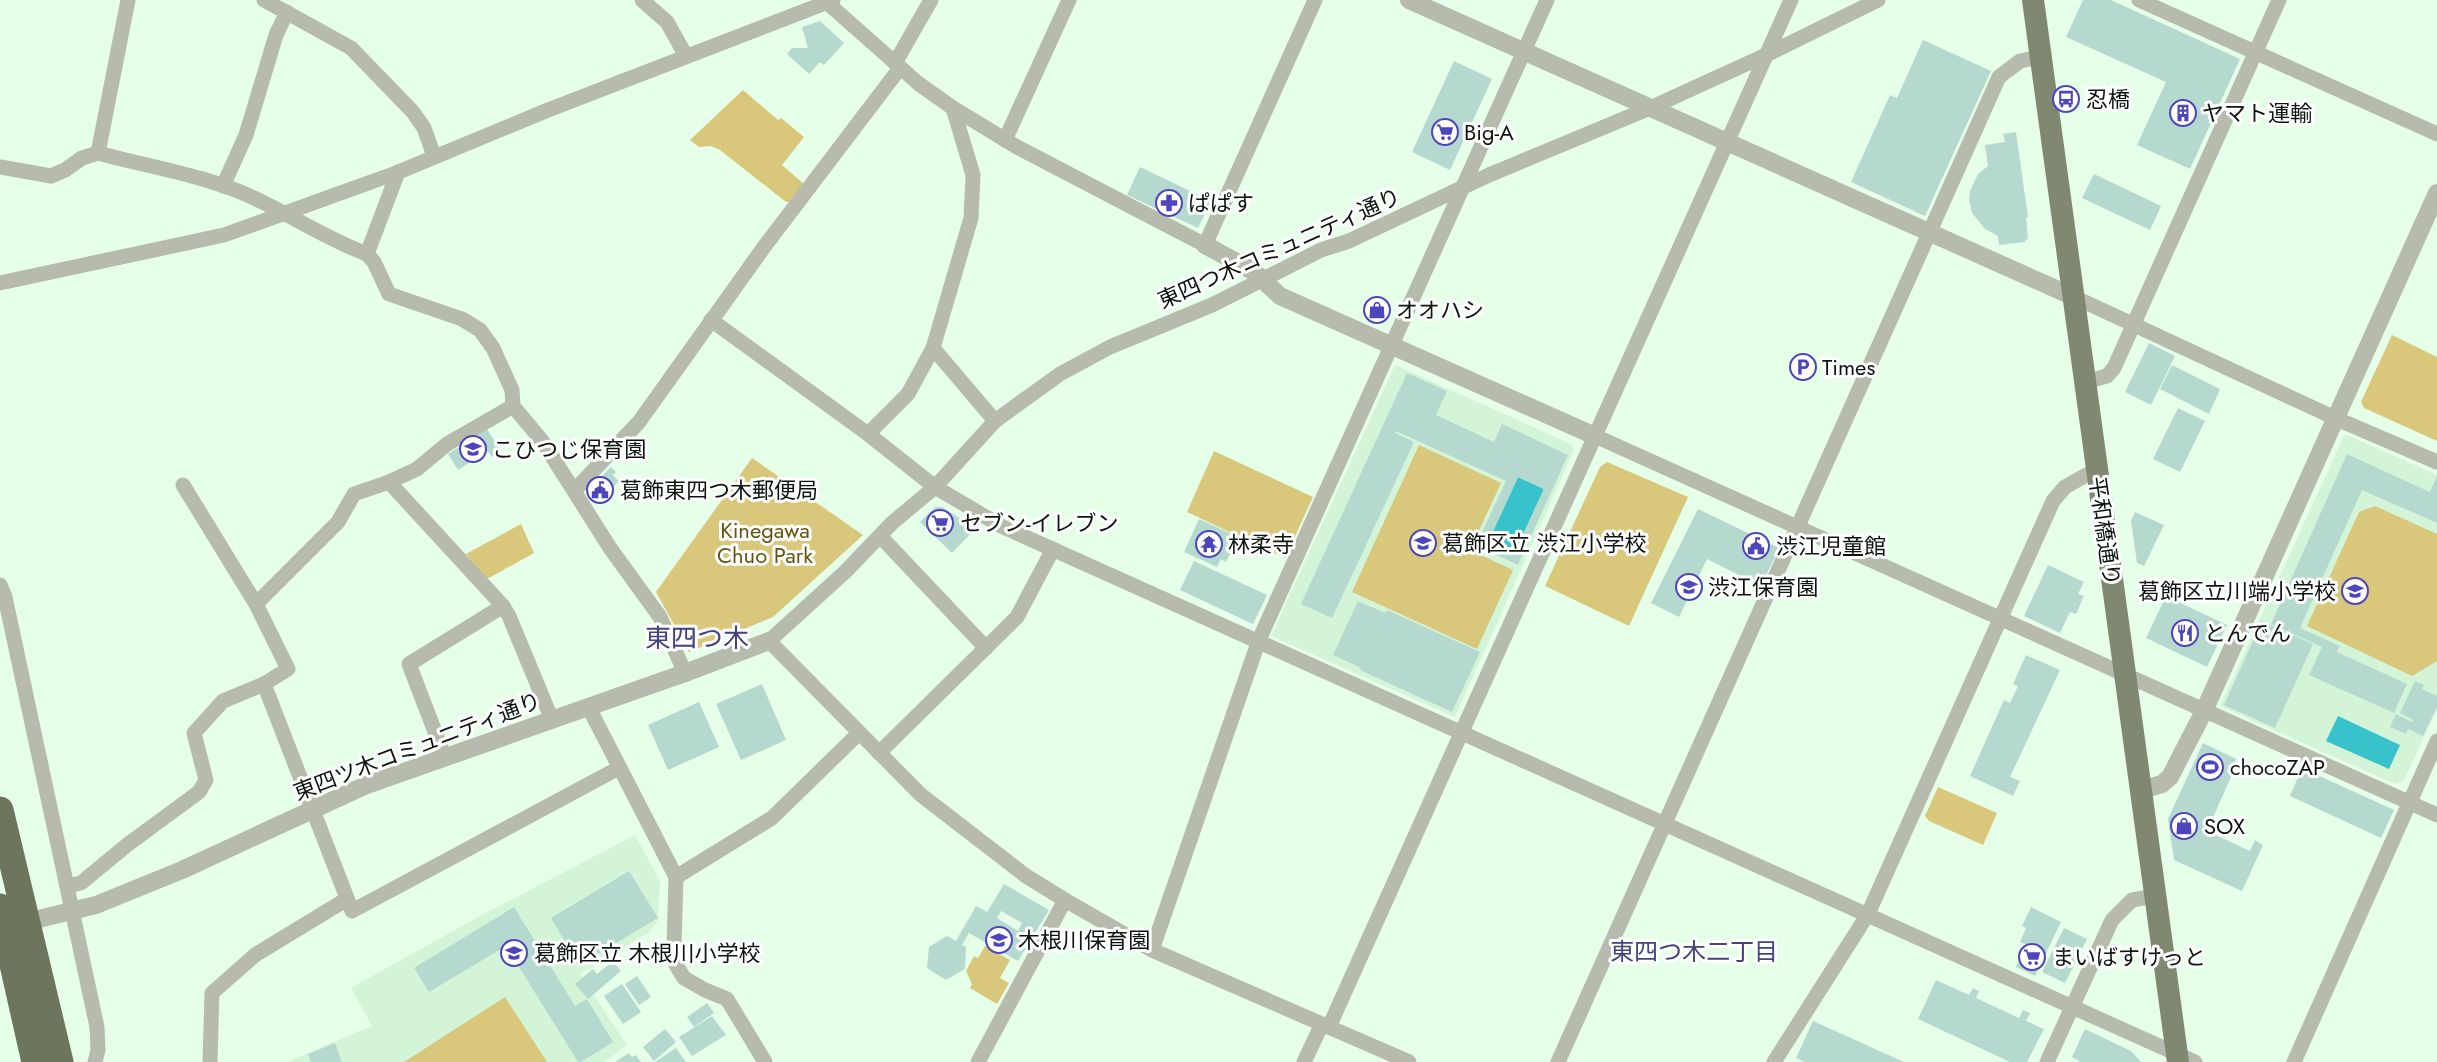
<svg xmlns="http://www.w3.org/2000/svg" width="2437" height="1062" font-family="Jost,'Noto Sans JP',sans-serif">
<rect width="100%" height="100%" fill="#e5ffe8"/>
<!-- built -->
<g fill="#d4f4d8">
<path d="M1395,365l176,79 3,6 -119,267 -184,-81z"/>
<path d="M2345,434l92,41v234l-33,71 -9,4 -175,-78z"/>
<path d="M635,835l25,46 -2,39 -9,12 -69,42 47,71 -23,17h-317l85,-36 -21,-38 131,-73z"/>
</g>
<!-- green -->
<g fill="#d9c87b">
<path d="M743,90l35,30 3,-2 23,19 -22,28 22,19 -14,18h-4l-66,-52 -9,-4 -12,1 -9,-7z"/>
<path d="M2392,335l45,22v84l-73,-33 -3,-6z"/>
<path d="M1419,445l82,38 -31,67 43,20 -36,79 -125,-57z"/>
<path d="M1214,451l99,46 -28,61 -98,-46z"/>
<path d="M752,458l111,77 -90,82 -84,35 -33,-60z"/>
<path d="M1607,462l81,35 -59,129 -84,-40 55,-119z"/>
<path d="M2375,506l62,28v127l-25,15 -105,-50 52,-114z"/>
<path d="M521,524l13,29 -47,26 -21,-25z"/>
<path d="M1938,787l59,26 -14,32 -54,-24 -4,-5z"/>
<path d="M985,946l25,14 -10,18 9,5 -12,21 -27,-16 2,-4 -6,-13 8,-15 4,2z"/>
<path d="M505,997l42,65h-143z"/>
</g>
<!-- water -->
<g fill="#37c2cc">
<path d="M1518,477l26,12 -29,63 -26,-12z"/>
<path d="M2338,716l62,29 -11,24 -63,-28z"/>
</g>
<!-- building -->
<g fill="#b6d9cf" fill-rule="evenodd">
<path d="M2083,0h28l129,59 -50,110 -53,-24 29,-63 -100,-45z"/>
<path d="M820,21l24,22 -20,22 -4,-3 -11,12 -22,-20 5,-6h16l-6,-21z"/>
<path d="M1923,40l68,31 -66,145 -74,-34 39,-87 7,3z"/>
<path d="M1454,61l38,18 -42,91 -38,-18z"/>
<path d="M2016,132l12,85 -2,1 2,21 -3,1v2l-26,3 -1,-9 -13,-7 -13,-16 -3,-14 1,-8 8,-17 10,-8 -3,-21 20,-3 -2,-8z"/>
<path d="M1140,167l71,34 -13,27 -71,-33z"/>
<path d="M2094,174l67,32 -11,24 -68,-32z"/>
<path d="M2149,343l26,13 -24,49 -26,-13z"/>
<path d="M2172,365l48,24 -11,25 -49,-25z"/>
<path d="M1407,373l40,18 -11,24 58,27 8,-18 66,31 -50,110 -42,-20 30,-64 -110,-50 -1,2 19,9 -82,176 -31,-14zM1518,477l26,12 -29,63 -26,-12z"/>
<path d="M2178,408l27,13 -25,51 -27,-13z"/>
<path d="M487,429l14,22 -9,6 -4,-6 -30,19 -10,-16z"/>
<path d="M2347,454l83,38 7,-16v47l-75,-33 -62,138 40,18 -3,6 70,32 -13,29 -85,-38 13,-28 -51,-23z"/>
<path d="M611,467l5,5 -3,3 6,6 -21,21 -11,-11z"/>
<path d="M935,507h7l34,21 -24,25 -32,-31z"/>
<path d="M1698,509l81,39 -18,38 -54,-27 -28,58 -28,-14z"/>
<path d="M2135,512l29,13 -20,41 -7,-3 -6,-42z"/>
<path d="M1199,519l33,15 -4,9 6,3 -8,16 -5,-3 -4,8 -33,-15z"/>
<path d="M1194,561l73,34 -14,29 -73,-34z"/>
<path d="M2048,565l36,17 -6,12 6,2 -8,18 -6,-2 -10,21 -36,-17z"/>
<path d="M2166,596l61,29 -20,42 -61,-29z"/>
<path d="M1358,601l27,12 2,-3 93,42 -28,60 -92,-42 1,-2 -28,-13z"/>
<path d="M2262,621l51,23 -38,84 -51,-23z"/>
<path d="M2026,655l34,15 -50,107 10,4 -7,15 -43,-20 34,-76 6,3 8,-17 -5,-2z"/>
<path d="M2415,681l9,4 -2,4 15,7v11l-14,29 -15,-7 -2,5 -16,-7 6,-13 16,8 1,-2 -13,-7z"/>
<path d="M762,684l24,56 -45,20 -25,-56z"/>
<path d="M699,702l20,45 -51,23 -20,-45z"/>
<path d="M2203,743l33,16 -3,8 2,1 -28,63 43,20 5,-11 8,5 -21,46 -68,-31 -6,-41z"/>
<path d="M2302,768l92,42 -13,28 -91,-42z"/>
<path d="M629,871l29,47 -79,47 -28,-47z"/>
<path d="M1004,884l45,26 -31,51 -49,-28 -7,12 4,2 -1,22 -19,11 -19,-12 2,-21 18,-11 9,5 20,-35 11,6zM1001,911l21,12 -4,8 -21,-13z"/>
<path d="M514,907l61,99 12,-7 26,43 -32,20h-3l-72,-116 -77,46 -15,-24z"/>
<path d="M2031,907l30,15 -26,54 -19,-9 11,-22 -7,-3 6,-14 -4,-2z"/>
<path d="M2064,928l23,11 -22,44 -23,-11z"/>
<path d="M613,961l8,10 -33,28 -13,-15 18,-15 4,5z"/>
<path d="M637,976l14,21 -12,8 -14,-21z"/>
<path d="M1936,980l33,15 4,-7 6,3 -3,7 43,20 4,-8 7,3 -4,8 18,8 -17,33h-17l-92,-43z"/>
<path d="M622,984l19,28 -18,12 -19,-28z"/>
<path d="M707,1003l7,10 -20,14 -7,-10z"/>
<path d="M712,1016l14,19 -34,21 -13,-19z"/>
<path d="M1813,1021l91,41h-99l-9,-4z"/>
<path d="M665,1029l11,13 -22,19 -11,-14z"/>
<path d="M2085,1029l46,22 10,11h-60l-9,-5z"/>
<path d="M335,1043l7,19h-31l-3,-8z"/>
<path d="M676,1048l10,14h-31z"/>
<path d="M629,1053l3,4 4,-2 5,7h-26z"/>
</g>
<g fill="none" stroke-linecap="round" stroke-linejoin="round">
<!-- minor -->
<g stroke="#b6bbae" stroke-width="15">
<path d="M264,0l87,48 62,64 11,16 10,28"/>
<path d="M642,0l25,22 19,34"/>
<path d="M824,0l95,84 34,24 64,39 188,98 110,-245"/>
<path d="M1791,0l-196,436 842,379"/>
<path d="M2139,0l298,134"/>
<path d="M895,63l36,-63"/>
<path d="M1005,140l64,-140"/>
<path d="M98,153l30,-153"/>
<path d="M0,167l51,9 14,-6 17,-12 16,-5c51,14 111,23 158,46 38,18 71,40 111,55l31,-82"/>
<path d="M223,186l23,-51 30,-100 11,-23"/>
<path d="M367,254l7,8 15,32 73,25 18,11 13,18 19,42 1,16 30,36 67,106 50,69 25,56"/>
<path d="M0,283l224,-48 172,-62 152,-63 285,-110"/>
<path d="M2074,297l263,122 100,43"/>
<path d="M711,320l157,114 67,53 66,39 1194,536"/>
<path d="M933,348l62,73"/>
<path d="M2085,382l22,-6 7,-8 165,-368"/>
<path d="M868,434l40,-40 25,-46 38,-130 2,-43 -20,-67"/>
<path d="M389,482l114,124 6,10 43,104"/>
<path d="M575,490l64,-68 125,-175 136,-179"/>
<path d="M881,537l105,111"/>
<path d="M0,585l5,12 92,430 1,23 -3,12"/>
<path d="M256,604l82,-82 16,-28 35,-12 28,-13 30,-25 66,-38"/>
<path d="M264,684l88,227 267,-143"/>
<path d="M589,708l87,169 -2,69 2,19 8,13 21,12 22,9 38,63"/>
<path d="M879,753l138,-136 36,-68"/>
<path d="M445,758l-36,-94 94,-58"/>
<path d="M676,877l96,-59 87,-85"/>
<path d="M67,886l14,-3 46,-38 72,-53 7,-12 -12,-47 29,-32 41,-17 24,-15 -32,-65 -73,-119"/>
<path d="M1065,900l87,50 257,112"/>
<path d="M1152,950l107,-310 288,-640"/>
<path d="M1329,1027l266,-591"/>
<path d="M210,1062l2,-69 43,-38 92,-56"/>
<path d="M978,1062l87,-162 -39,-24 -105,-81 -152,-154 76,-69 47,-49 43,-36 60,-66 65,-47 50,-27 102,-42 109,-55 28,-9 140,-66 161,-67 116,-53 112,-55"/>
<path d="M1304,1062l18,-38"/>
<path d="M1558,1062l441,-985 21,-16 20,-4"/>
<path d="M1774,1062l94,-148 185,-413 12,-14 32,-18"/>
<path d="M2047,1062l65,-142 20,-20 23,-4"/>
<path d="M2294,1062l143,-321"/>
</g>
<!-- tertiary -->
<g stroke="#b6bbae" stroke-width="18">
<path d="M1409,0l665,297"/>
<path d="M1205,245l48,26 27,25 315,140"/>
<path d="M2141,790l21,-6 8,-7 34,-66 233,-518"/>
<path d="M18,924l78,-19 86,-35 182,-84 321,-113 84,-32"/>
</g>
<!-- primary -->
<path stroke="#808872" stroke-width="22" d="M2033,0l145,1062"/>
<!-- motorway -->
<path stroke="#6d765c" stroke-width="27" d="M0,907l35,155"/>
<!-- motorway-bridge -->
<path stroke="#6d765c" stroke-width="27" d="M0,810l60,252"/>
</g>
<!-- icons -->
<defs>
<symbol id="bus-ring" viewBox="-11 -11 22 22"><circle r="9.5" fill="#fff" stroke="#4d45bc" stroke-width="1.5"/><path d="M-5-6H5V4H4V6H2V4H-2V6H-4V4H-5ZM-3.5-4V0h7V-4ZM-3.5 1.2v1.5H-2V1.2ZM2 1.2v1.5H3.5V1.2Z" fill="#4d45bc"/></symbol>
<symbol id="building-ring" viewBox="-11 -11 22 22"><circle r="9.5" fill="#fff" stroke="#4d45bc" stroke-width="1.5"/><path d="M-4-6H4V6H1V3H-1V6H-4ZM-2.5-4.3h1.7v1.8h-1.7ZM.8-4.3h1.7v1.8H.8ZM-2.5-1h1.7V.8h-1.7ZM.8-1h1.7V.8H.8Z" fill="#4d45bc"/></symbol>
<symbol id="supermarket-ring" viewBox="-11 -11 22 22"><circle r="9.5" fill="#fff" stroke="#4d45bc" stroke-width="1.5"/><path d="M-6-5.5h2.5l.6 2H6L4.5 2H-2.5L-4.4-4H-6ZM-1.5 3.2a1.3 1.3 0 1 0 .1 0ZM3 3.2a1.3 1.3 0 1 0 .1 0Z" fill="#4d45bc"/></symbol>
<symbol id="pharmacy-ring" viewBox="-11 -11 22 22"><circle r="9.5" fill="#fff" stroke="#4d45bc" stroke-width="1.5"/><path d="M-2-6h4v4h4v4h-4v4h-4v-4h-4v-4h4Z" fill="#4d45bc"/></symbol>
<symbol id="shop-ring" viewBox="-11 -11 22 22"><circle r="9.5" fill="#fff" stroke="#4d45bc" stroke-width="1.5"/><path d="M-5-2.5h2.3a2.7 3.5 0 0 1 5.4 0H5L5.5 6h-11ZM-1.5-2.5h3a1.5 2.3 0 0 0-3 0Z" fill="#4d45bc"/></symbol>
<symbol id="parking-ring" viewBox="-11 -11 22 22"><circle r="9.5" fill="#fff" stroke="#4d45bc" stroke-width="1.5"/><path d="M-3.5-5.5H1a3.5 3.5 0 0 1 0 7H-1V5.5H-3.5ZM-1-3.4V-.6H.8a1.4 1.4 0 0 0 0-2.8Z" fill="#4d45bc"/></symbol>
<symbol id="school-ring" viewBox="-11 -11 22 22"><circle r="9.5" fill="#fff" stroke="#4d45bc" stroke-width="1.5"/><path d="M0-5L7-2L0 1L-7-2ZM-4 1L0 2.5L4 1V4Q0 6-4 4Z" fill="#4d45bc"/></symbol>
<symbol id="civic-ring" viewBox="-11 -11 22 22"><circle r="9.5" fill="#fff" stroke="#4d45bc" stroke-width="1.5"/><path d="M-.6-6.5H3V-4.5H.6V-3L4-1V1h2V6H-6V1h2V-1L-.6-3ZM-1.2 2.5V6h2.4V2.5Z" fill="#4d45bc"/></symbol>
<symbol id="temple-ring" viewBox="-11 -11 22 22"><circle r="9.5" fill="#fff" stroke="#4d45bc" stroke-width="1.5"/><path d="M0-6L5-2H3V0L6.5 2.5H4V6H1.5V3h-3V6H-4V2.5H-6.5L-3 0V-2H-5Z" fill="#4d45bc"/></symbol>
<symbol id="restaurant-ring" viewBox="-11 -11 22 22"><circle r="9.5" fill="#fff" stroke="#4d45bc" stroke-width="1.5"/><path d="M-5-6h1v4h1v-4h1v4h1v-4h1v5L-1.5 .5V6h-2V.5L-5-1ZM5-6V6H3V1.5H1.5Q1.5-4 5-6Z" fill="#4d45bc"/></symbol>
<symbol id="stadium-ring" viewBox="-11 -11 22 22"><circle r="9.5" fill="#fff" stroke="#4d45bc" stroke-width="1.5"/><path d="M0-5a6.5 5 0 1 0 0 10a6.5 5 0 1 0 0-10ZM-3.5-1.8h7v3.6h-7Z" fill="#4d45bc"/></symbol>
</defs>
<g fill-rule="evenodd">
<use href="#bus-ring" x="2051" y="84" width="30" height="30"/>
<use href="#building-ring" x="2168" y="98" width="30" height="30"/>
<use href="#supermarket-ring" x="1430" y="117" width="30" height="30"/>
<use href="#pharmacy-ring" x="1154" y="188" width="30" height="30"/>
<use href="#shop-ring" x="1362" y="295" width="30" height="30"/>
<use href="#parking-ring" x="1788" y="352" width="30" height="30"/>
<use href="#school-ring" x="458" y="434" width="30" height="30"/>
<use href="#civic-ring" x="585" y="475" width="30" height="30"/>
<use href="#supermarket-ring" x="925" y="508" width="30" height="30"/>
<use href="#school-ring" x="1408" y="528" width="30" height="30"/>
<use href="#temple-ring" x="1194" y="529" width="30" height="30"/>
<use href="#civic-ring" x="1741" y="531" width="30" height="30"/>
<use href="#school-ring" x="1674" y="572" width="30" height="30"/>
<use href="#school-ring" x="2340" y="576" width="30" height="30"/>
<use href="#restaurant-ring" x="2170" y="618" width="30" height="30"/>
<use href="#stadium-ring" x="2195" y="752" width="30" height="30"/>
<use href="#shop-ring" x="2169" y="811" width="30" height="30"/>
<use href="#school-ring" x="984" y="925" width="30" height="30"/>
<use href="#school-ring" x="499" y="938" width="30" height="30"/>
<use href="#supermarket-ring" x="2017" y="942" width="30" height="30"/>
</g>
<g text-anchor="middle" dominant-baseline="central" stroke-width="6" stroke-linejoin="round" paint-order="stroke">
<!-- poi labels -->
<g font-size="22" fill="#0c150d" stroke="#fff" text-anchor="start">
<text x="2086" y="99">忍橋</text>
<text x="2202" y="113">ヤマト運輸</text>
<text x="1464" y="132">Big-A</text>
<text x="1188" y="203">ぱぱす</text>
<text x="1396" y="310">オオハシ</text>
<text x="1822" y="367">Times</text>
<text x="492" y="449">こひつじ保育園</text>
<text x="620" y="490">葛飾東四つ木郵便局</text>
<text x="960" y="523">セブン-イレブン</text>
<text x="1442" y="543">葛飾区立 渋江小学校</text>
<text x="1228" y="544">林柔寺</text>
<text x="1776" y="546">渋江児童館</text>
<text x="1708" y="587">渋江保育園</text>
<text x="2336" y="591" text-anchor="end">葛飾区立川端小学校</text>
<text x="2204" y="633">とんでん</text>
<text x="2230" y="767">chocoZAP</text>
<text x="2204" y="826">SOX</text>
<text x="1018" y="940">木根川保育園</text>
<text x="534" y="953">葛飾区立 木根川小学校</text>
<text x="2052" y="957">まいばすけっと</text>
</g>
<!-- street labels -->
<g font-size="22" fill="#0c150d" stroke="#fff">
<text transform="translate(1279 248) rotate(-24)">東四つ木コミュニティ通り</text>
<text transform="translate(2105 531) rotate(82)">平和橋通り</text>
<text transform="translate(417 746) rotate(-21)">東四ツ木コミュニティ通り</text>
</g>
<!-- park labels -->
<g font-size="22" fill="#64550e" stroke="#fff">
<text x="765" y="530">Kinegawa<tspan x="765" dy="25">Chuo Park</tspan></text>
</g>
<!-- neighbourhood labels -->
<g font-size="24" fill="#424380" stroke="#fff">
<text x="1694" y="951">東四つ木二丁目</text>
</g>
<!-- quarter labels -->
<g font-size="26" fill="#424380" stroke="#fff">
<text x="697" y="638">東四つ木</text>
</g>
</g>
</svg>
